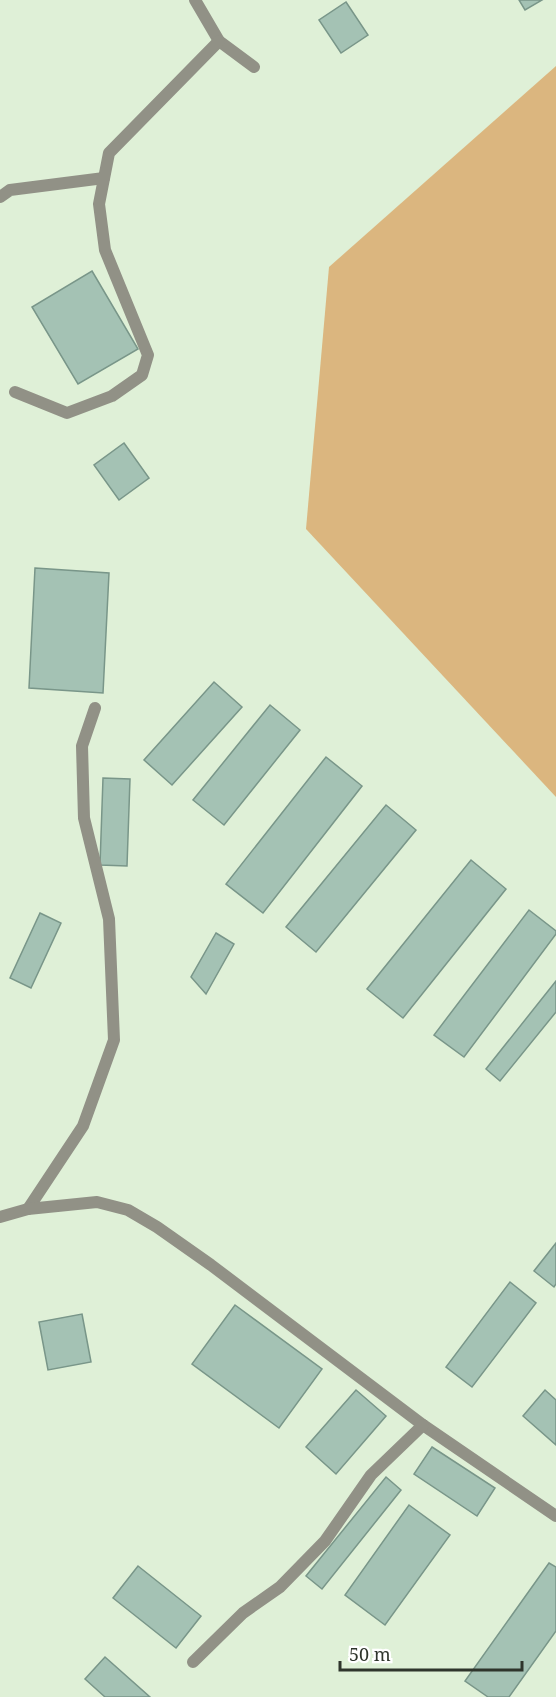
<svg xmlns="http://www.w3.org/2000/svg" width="556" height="1697" font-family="'Noto Serif',serif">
<rect width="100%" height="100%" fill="#dff0d7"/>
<!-- green -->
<path fill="#dbb67f" d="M556,66v731l-250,-268 23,-262z"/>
<!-- building -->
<g fill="#a4c2b4" stroke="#799689" stroke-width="1.5">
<path d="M519,0h23l-17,10z"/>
<path d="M346,2l22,33 -27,18 -22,-33z"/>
<path d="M92,271l46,78 -60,35 -46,-77z"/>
<path d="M124,443l25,35 -30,22 -25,-35z"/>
<path d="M35,568l74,5 -6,120 -74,-5z"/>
<path d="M214,682l28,25 -70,78 -28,-25z"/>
<path d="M270,705l30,25 -76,95 -31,-25z"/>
<path d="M326,757l36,29 -99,127 -37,-29z"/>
<path d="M103,778l27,1 -3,87 -27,-1z"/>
<path d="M386,805l30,25 -100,122 -30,-25z"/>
<path d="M471,860l35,29 -103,129 -36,-29z"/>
<path d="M529,910l27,21v3l-92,123 -30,-22z"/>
<path d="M40,913l21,10 -30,65 -21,-10z"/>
<path d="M216,933l18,11 -28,50 -15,-17z"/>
<path d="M556,981v31l-56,69 -14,-12z"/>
<path d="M556,1243v41l-2,3 -20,-16z"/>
<path d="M510,1282l26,21 -64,84 -26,-20z"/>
<path d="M235,1305l87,64 -43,59 -87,-64z"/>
<path d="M82,1314l9,48 -43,8 -9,-48z"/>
<path d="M356,1390l30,26 -50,58 -30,-27z"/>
<path d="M545,1390l11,10v45l-33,-29z"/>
<path d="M432,1447l63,41 -18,28 -63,-42z"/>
<path d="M386,1477l15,13 -79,99 -16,-13z"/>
<path d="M409,1505l41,30 -65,90 -40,-30z"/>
<path d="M549,1563l7,4v64l-47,66h-21l-23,-16z"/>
<path d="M138,1566l63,50 -25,32 -63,-50z"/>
<path d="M105,1657l45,40h-45l-20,-18z"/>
</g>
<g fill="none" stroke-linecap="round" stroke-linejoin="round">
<!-- minor -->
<g stroke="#919186" stroke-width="12">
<path d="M195,0l24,41 35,26"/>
<path d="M0,197l10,-7 94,-12"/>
<path d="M15,392l52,21 45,-17 30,-21 6,-20 -43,-105 -6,-46 10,-51 110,-112"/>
<path d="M28,1209l55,-83 31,-86 -5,-121 -25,-101 -2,-72 13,-38"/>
<path d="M0,1217l28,-8 69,-7 31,8 29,17 54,38 212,160 133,91"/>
<path d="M193,1662l50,-49 37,-26 45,-46 46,-66 52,-50"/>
</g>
</g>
<!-- scale -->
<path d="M340 1661v9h182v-9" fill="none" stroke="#2f352c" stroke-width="3"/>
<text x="349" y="1661" font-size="18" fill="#2f352c" stroke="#ffffff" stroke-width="4.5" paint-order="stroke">50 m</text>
</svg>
